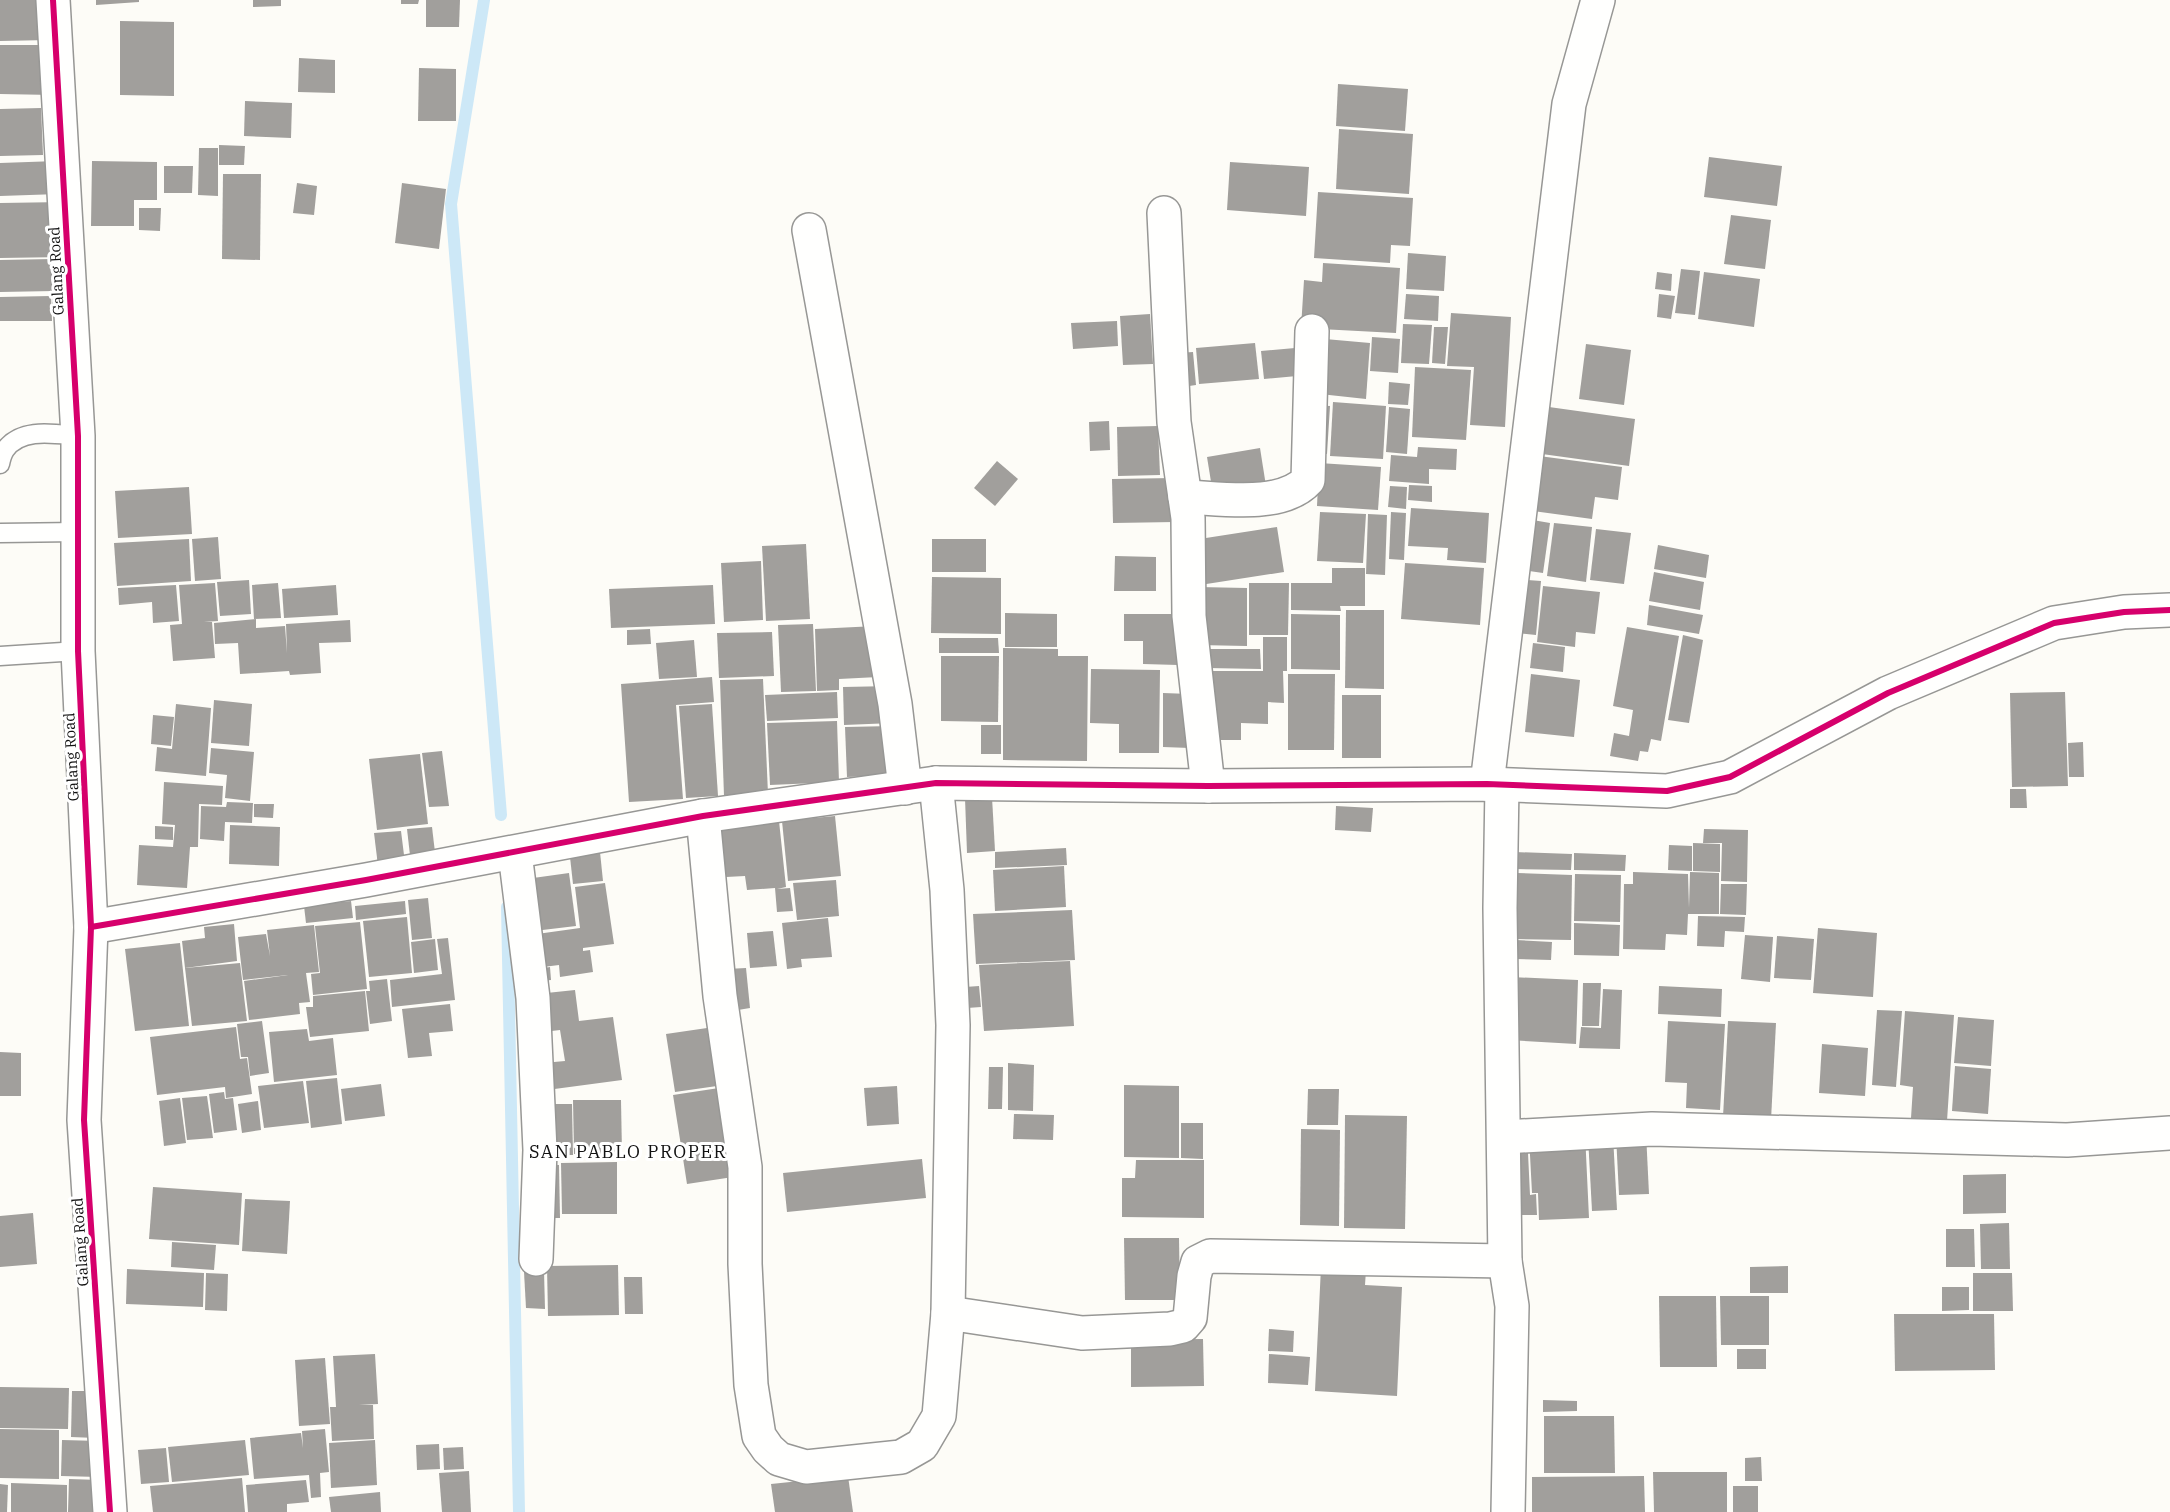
<svg xmlns="http://www.w3.org/2000/svg" width="2170" height="1512" font-family="'IBM Plex Serif',serif">
<rect width="100%" height="100%" fill="#fdfcf7"/>
<g fill="none" stroke-linecap="round" stroke-linejoin="round">
<!-- stream -->
<g stroke="#cde8f7" stroke-width="12">
<path d="M484,0l-33,204 50,611"/>
<path d="M507,907l12,605"/>
</g>
</g>
<!-- building -->
<g fill="#a19f9c">
<path d="M0,0h48l1,40 -49,1z"/>
<path d="M96,0h43v2l-43,3z"/>
<path d="M253,0h28v6l-28,1z"/>
<path d="M401,0h18l-1,4h-17z"/>
<path d="M426,0h34l-1,27h-33z"/>
<path d="M120,21l54,1v74l-54,-1z"/>
<path d="M0,45h54l-1,50 -53,-1z"/>
<path d="M299,58l36,2v33l-37,-1z"/>
<path d="M419,68l37,1v52h-38z"/>
<path d="M1338,84l70,5 -3,42 -69,-5z"/>
<path d="M245,101l47,2 -1,35 -47,-2z"/>
<path d="M41,108l2,47 -43,1v-47z"/>
<path d="M1339,129l74,5 -4,60 -73,-5z"/>
<path d="M219,145l26,1 -1,19h-25z"/>
<path d="M199,148h19v48l-20,-1z"/>
<path d="M1709,157l73,9 -5,40 -73,-9z"/>
<path d="M57,161l2,33 -59,2v-33z"/>
<path d="M92,161l65,1v38h-23v26h-43z"/>
<path d="M1230,162l79,5 -3,49 -79,-6z"/>
<path d="M164,166h29l-1,27h-28z"/>
<path d="M223,174h38l-1,86 -38,-1z"/>
<path d="M297,183l20,3 -3,29 -21,-2z"/>
<path d="M402,183l44,6 -7,60 -44,-6z"/>
<path d="M1318,192l95,6 -3,48 -19,-1 -1,18 -76,-5z"/>
<path d="M64,202v55l-64,1v-55z"/>
<path d="M139,208h22l-1,23 -21,-1z"/>
<path d="M1731,215l40,5 -6,49 -41,-5z"/>
<path d="M1408,253l38,3 -2,35 -38,-2z"/>
<path d="M53,259l1,32 -54,1v-32z"/>
<path d="M1323,263l77,5 -4,65 -95,-5 3,-48 18,2z"/>
<path d="M1681,269l19,2 -5,44 -20,-2z"/>
<path d="M1657,272l15,2 -1,17 -16,-2z"/>
<path d="M1704,272l56,7 -6,48 -56,-8z"/>
<path d="M1406,294l33,2 -1,25 -34,-2z"/>
<path d="M1659,294l16,2 -4,23 -14,-2z"/>
<path d="M51,296l1,25h-52v-24z"/>
<path d="M1451,313l60,4 -6,110 -35,-2 4,-58 -27,-1z"/>
<path d="M1150,314l3,50 -30,1 -3,-49z"/>
<path d="M1117,321l1,25 -45,3 -2,-26z"/>
<path d="M1403,324l29,1 -3,39 -28,-1z"/>
<path d="M1434,327h14l-3,37 -13,-1z"/>
<path d="M1372,337l28,2 -2,34 -28,-2z"/>
<path d="M1325,339l45,4 -4,56 -46,-5z"/>
<path d="M1255,343l4,36 -60,5 -3,-36z"/>
<path d="M1586,344l45,6 -7,55 -45,-6z"/>
<path d="M1295,348l2,28 -33,3 -3,-28z"/>
<path d="M1193,352l3,33 -14,2 -4,-34z"/>
<path d="M1415,367l56,3 -5,70 -54,-3z"/>
<path d="M1389,382l21,2 -2,21 -20,-1z"/>
<path d="M1333,402l53,4 -3,53 -53,-3z"/>
<path d="M1314,405l16,1 -3,48 -16,-2z"/>
<path d="M1389,407l21,2 -3,45 -21,-2z"/>
<path d="M1549,407l86,12 -6,47 -87,-12z"/>
<path d="M1109,421l1,29 -20,1 -1,-29z"/>
<path d="M1158,426l2,49 -42,1 -1,-49z"/>
<path d="M1418,447l39,2 -1,21 -27,-1v15l-40,-3 2,-26 26,2z"/>
<path d="M1260,448l6,38 -53,8 -6,-37z"/>
<path d="M1539,456l83,11 -4,33 -23,-3 -3,22 -59,-8z"/>
<path d="M997,461l21,18 -23,27 -21,-18z"/>
<path d="M1319,463l62,4 -3,43 -61,-4z"/>
<path d="M1173,478l2,44 -62,1 -1,-44z"/>
<path d="M1409,485l23,1v16l-24,-2z"/>
<path d="M1390,486l17,1 -1,22 -18,-2z"/>
<path d="M189,487l3,47 -74,4 -3,-47z"/>
<path d="M1411,508l78,5 -3,50 -39,-3 1,-12 -40,-2z"/>
<path d="M1320,512l46,2 -3,49 -46,-2z"/>
<path d="M1391,512l15,1 -2,47 -15,-1z"/>
<path d="M1368,514l19,1 -2,60 -19,-1z"/>
<path d="M1521,518l29,5 -7,50 -28,-4z"/>
<path d="M1554,523l38,4 -6,55 -39,-6z"/>
<path d="M1277,527l7,45 -84,13 -7,-45z"/>
<path d="M1596,529l35,4 -7,51 -34,-4z"/>
<path d="M218,537l3,42 -26,2 -3,-42z"/>
<path d="M189,539l2,42 -74,5 -3,-43z"/>
<rect x="932" y="539" width="54" height="33"/>
<path d="M806,544l4,75 -44,2 -4,-75z"/>
<path d="M1658,545l51,10 -3,23 -52,-9z"/>
<path d="M1115,556l41,1v34h-42z"/>
<path d="M761,561l2,59 -39,2 -3,-59z"/>
<path d="M1405,563l79,5 -4,57 -79,-6z"/>
<path d="M1332,568h33v38h-25l1,5 -50,-1v-27h41z"/>
<path d="M1654,572l50,10 -4,28 -51,-9z"/>
<path d="M932,577l69,1v56l-70,-1z"/>
<path d="M1515,579l26,2 -5,54 -27,-3z"/>
<path d="M249,580l2,34 -31,2 -3,-34z"/>
<path d="M215,583l3,38 -14,1h8l3,36 -42,3 -3,-36 12,-1 -3,-39z"/>
<path d="M278,583l3,35 -27,1 -2,-34z"/>
<path d="M1249,583h40l-1,52h-39z"/>
<path d="M176,585l3,36 -26,2 -1,-21 -33,3 -1,-17z"/>
<path d="M336,585l2,30 -54,3 -2,-29z"/>
<path d="M713,585l2,39 -104,4 -2,-39z"/>
<path d="M1543,586l57,6 -5,42 -19,-2 -1,15 -38,-5z"/>
<path d="M1198,587l49,1v58l-49,-1z"/>
<path d="M1649,605l54,10 -4,19 -52,-9z"/>
<path d="M1346,610h38v79l-39,-1z"/>
<path d="M1005,613l52,1v33h-52z"/>
<path d="M1124,614h55l-1,51 -35,-1v-23h-19z"/>
<path d="M1291,614l49,1v55l-49,-1z"/>
<path d="M256,619v9l29,-2 2,27 -1,-29 64,-4 1,22 -32,1 2,30 -31,2 -1,-4 -49,3 -2,-31 -23,1 -1,-21z"/>
<path d="M813,624l3,67 -35,1 -3,-67z"/>
<path d="M876,626l2,51 -39,2v11l-22,1 -2,-62z"/>
<path d="M1627,627l52,9 -18,105 -10,-2 -3,13 -8,-1 -2,10 -28,-5 4,-23 15,3 4,-26 -20,-4z"/>
<path d="M650,629l1,15 -24,1v-15z"/>
<path d="M772,632l2,44 -55,2 -2,-45z"/>
<path d="M1683,635l20,5 -14,83 -21,-3z"/>
<path d="M1263,637h24v34h-4l1,32 -16,-1v22l-27,-1v17h-33v-69h55z"/>
<path d="M939,638h59l1,15h-60z"/>
<path d="M694,640l3,37 -38,2 -3,-36z"/>
<path d="M1533,643l32,4 -2,25 -33,-4z"/>
<path d="M1003,648l55,1v7h30l-1,105 -84,-1z"/>
<path d="M1208,649h52l1,20 -54,-1z"/>
<path d="M941,656h58l-1,66 -57,-1z"/>
<path d="M1091,669l69,1 -1,83h-40v-29l-29,-1z"/>
<path d="M1288,674h47l-1,76h-46z"/>
<path d="M1531,674l49,6 -6,57 -49,-5z"/>
<path d="M712,677l2,25 -38,3 7,94 -54,3 -8,-118z"/>
<path d="M763,679l5,115 -44,2 -4,-116z"/>
<path d="M892,686l1,37 -49,2 -1,-38z"/>
<path d="M837,692l1,26 -71,3 -2,-26z"/>
<path d="M2065,692l3,94 -56,1 -2,-94z"/>
<path d="M1163,693l27,1v54l-27,-1z"/>
<rect x="1342" y="695" width="39" height="63"/>
<path d="M214,700l38,4 -3,42 -38,-3z"/>
<path d="M176,704l35,4 -5,68 -51,-5 2,-24 15,2z"/>
<path d="M712,704l6,92 -32,2 -7,-92z"/>
<path d="M153,715l21,2 -3,29 -20,-2z"/>
<path d="M837,721l2,61 -69,3 -3,-62z"/>
<rect x="981" y="725" width="20" height="29"/>
<path d="M893,726l2,49 -48,2 -2,-50z"/>
<path d="M2083,742l1,35h-15l-1,-34z"/>
<path d="M211,748l43,4 -4,49 -25,-3 2,-23 -18,-2z"/>
<path d="M442,751l7,55 -20,1 -7,-54z"/>
<path d="M420,754l8,70 -51,6 -8,-71z"/>
<path d="M164,782l59,4 -1,19 -23,-1 -1,43h-8l-3,41 -50,-3 2,-40 34,2 2,-22 -13,-1z"/>
<path d="M2010,789h16l1,19h-17z"/>
<path d="M992,797l3,54 -28,2 -2,-55z"/>
<path d="M227,802l26,1 -1,20 -27,-1 -1,19 -24,-2 1,-33 25,1z"/>
<path d="M254,804h20l-1,14 -19,-1z"/>
<path d="M1336,806l37,2 -2,24 -36,-2z"/>
<path d="M835,816l6,60 -53,5 -6,-60z"/>
<path d="M779,821l7,66 -9,2 13,-1 3,23 -16,1 -2,-24 -28,2 -2,-14 -19,1 -6,-51z"/>
<path d="M230,825l50,2 -1,39 -50,-2z"/>
<path d="M155,826l18,1v13l-18,-1z"/>
<path d="M432,827l4,34 -25,3 -4,-35z"/>
<path d="M1704,829l44,1 -1,52 -26,-1 1,-38h-19z"/>
<path d="M401,831l4,32 -27,3 -4,-33z"/>
<path d="M1693,843l27,1v28l-27,-1z"/>
<path d="M1669,845l23,1v25l-24,-1z"/>
<path d="M1066,848l1,17 -72,3v-16z"/>
<path d="M600,852l3,29 -30,3 -3,-27z"/>
<path d="M1515,852l57,2 -1,16 -56,-1z"/>
<path d="M1574,853l52,2 -1,16 -51,-1z"/>
<path d="M1064,866l2,41 -71,4 -2,-41z"/>
<path d="M1633,872l55,2 1,34 1,-36 29,1v41h-31l-1,21 -21,-1 -1,16 -42,-1 1,-65h9z"/>
<path d="M569,873l7,53 -42,5 -8,-52z"/>
<path d="M1517,873l55,2 -1,65 -56,-1z"/>
<path d="M1575,874l46,1 -1,47 -46,-1z"/>
<path d="M836,880l3,36 -42,4 -4,-37z"/>
<path d="M605,883l9,61 -31,4v3l7,-1 3,22 -33,5 -1,-12 -16,2 -6,-33 43,-6 -5,-41z"/>
<path d="M1721,884h26l-1,31 -26,-1z"/>
<path d="M428,898l4,40 -20,2 -4,-40z"/>
<path d="M351,901l2,17 -47,5 -2,-17z"/>
<path d="M405,901l1,13 -50,6 -1,-14z"/>
<path d="M1072,910l3,50 -99,4 -3,-50z"/>
<path d="M1698,916l47,1 -1,15 -19,-1 -1,16 -27,-1z"/>
<path d="M407,917l5,56 -43,4 -6,-56z"/>
<path d="M828,918l4,39 -31,2 1,8 -15,2 -5,-46z"/>
<path d="M360,922l7,67 -54,6 -2,-21 9,-1 -5,-47z"/>
<path d="M1574,923l46,2 -1,31 -45,-1z"/>
<path d="M234,924l3,37 -52,7 -3,-27 23,-3 -1,-11z"/>
<path d="M314,925l5,47 -13,1 4,29 -11,1 1,11 -51,6 -5,-39 44,-6 -45,5 -5,-43 28,-3 4,22 -3,-26z"/>
<path d="M1818,928l59,5 -4,64 -60,-4z"/>
<path d="M773,931l4,35 -27,2 -3,-35z"/>
<path d="M1745,935l28,2 -3,45 -29,-3z"/>
<path d="M1777,936l37,3 -3,41 -37,-2z"/>
<path d="M448,938l7,62 -63,7 -2,-27 52,-6 -5,-35z"/>
<path d="M435,939l3,31 -24,3 -3,-31z"/>
<path d="M1516,940l36,2 -1,18 -35,-1z"/>
<path d="M180,943l9,83 -54,5 -10,-82z"/>
<path d="M1070,961l4,65 -90,5 -5,-66z"/>
<path d="M240,963l7,58 -55,5 -7,-58z"/>
<path d="M550,967l1,13 -17,2 -2,-12z"/>
<path d="M746,968l4,40 -18,3 -5,-42z"/>
<path d="M1511,977l67,3 -2,64 -68,-4z"/>
<path d="M387,979l5,42 -22,3 -4,-33h4l-1,-10z"/>
<path d="M1583,983h18l-2,43h-17z"/>
<path d="M979,986l2,21 -14,1 -2,-21z"/>
<path d="M1659,986l63,3 -1,28 -63,-3z"/>
<path d="M1603,989l19,1 -2,59 -41,-1 2,-21 20,1z"/>
<path d="M575,990l4,31 34,-4 9,63 -75,10 -4,-27 22,-2 -5,-31 -17,2 -6,-38z"/>
<path d="M365,991l4,40 -59,6 -4,-30h7v-11z"/>
<path d="M450,1004l3,27 -24,2 3,23 -24,2 -6,-49z"/>
<path d="M1877,1010l25,1 -6,76 -24,-2z"/>
<path d="M1905,1011l49,4 -7,106 -36,-3 2,-31 -13,-2z"/>
<path d="M1958,1017l36,3 -3,46 -37,-3z"/>
<path d="M262,1021l7,52 -19,3 -2,-19h-7l-4,-33z"/>
<path d="M1668,1021l57,3 -5,86 -34,-2 1,-25 -22,-1z"/>
<path d="M1728,1021l48,2 -5,97 -48,-3z"/>
<path d="M236,1027l4,32 7,-1 5,36 -26,4 -1,-11 -68,8 -7,-58z"/>
<path d="M707,1028l10,58 -42,6 -9,-58z"/>
<path d="M307,1029l2,12 24,-3 4,37 -63,7 -5,-50z"/>
<path d="M1822,1044l46,4 -3,48 -46,-3z"/>
<path d="M0,1052l21,1v43h-21z"/>
<path d="M1008,1063l26,2 -1,46 -25,-1z"/>
<path d="M1955,1066l36,3 -3,45 -36,-3z"/>
<path d="M989,1067h14l-1,42h-14z"/>
<path d="M337,1078l5,46 -31,4 -5,-47z"/>
<path d="M303,1081l6,42 -45,5 -6,-42z"/>
<path d="M381,1084l4,32 -40,5 -4,-32z"/>
<path d="M1124,1085l55,1v72l-55,-1z"/>
<path d="M897,1086l2,38 -32,2 -3,-38z"/>
<path d="M719,1088l14,89 -46,7 -14,-89z"/>
<path d="M1308,1089h31l-1,36h-31z"/>
<path d="M224,1092l1,7 8,-1 4,32 -23,3 -5,-39z"/>
<path d="M207,1096l6,42 -26,2 -5,-42z"/>
<path d="M180,1098l6,45 -22,3 -5,-45z"/>
<path d="M573,1100h48l1,54h-48z"/>
<path d="M258,1101l3,29 -19,3 -4,-29z"/>
<path d="M541,1104h31l1,51h-31z"/>
<path d="M1014,1114l40,1 -1,25 -40,-1z"/>
<path d="M1345,1115l62,1 -2,113 -61,-1z"/>
<path d="M1181,1123h22v36l-22,-1z"/>
<path d="M1301,1129l39,1 -1,96 -39,-1z"/>
<path d="M1585,1133l4,85 -50,2 -1,-27h-6l-3,-57z"/>
<path d="M1646,1133l3,61 -30,1 -3,-60z"/>
<path d="M1613,1136l4,74 -25,1 -4,-74z"/>
<path d="M1528,1153l2,42 6,-1 1,21h-24l-3,-61z"/>
<path d="M922,1159l4,39 -139,14 -4,-39z"/>
<path d="M1136,1160h68v58l-82,-1v-39h13z"/>
<path d="M617,1162v52h-55l-1,-51z"/>
<path d="M542,1164l17,1 1,53h-18z"/>
<path d="M2006,1174v39l-43,1v-39z"/>
<path d="M153,1187l89,6 -3,52 -90,-6z"/>
<path d="M245,1199l45,2 -3,53 -45,-3z"/>
<path d="M33,1213l4,51 -37,3v-51z"/>
<path d="M2009,1223l1,46h-29l-1,-45z"/>
<path d="M1946,1229h28l1,38h-29z"/>
<path d="M1124,1238h55l1,62h-55z"/>
<path d="M172,1242l44,3 -2,25 -43,-3z"/>
<path d="M618,1265l1,50 -71,1 -1,-50z"/>
<path d="M1788,1266v27h-38v-26z"/>
<path d="M1321,1267l45,3 -1,15 37,2 -5,109 -82,-5z"/>
<path d="M127,1269l77,4 -1,34 -77,-3z"/>
<path d="M544,1271l1,38 -19,-1 -2,-36z"/>
<path d="M206,1273l22,1 -1,37 -22,-1z"/>
<path d="M1973,1273h39l1,38h-40z"/>
<path d="M624,1277h18l1,37h-18z"/>
<path d="M1942,1287h27v23l-27,1z"/>
<path d="M1659,1296h57l1,71h-57z"/>
<path d="M1720,1296h49v49h-48z"/>
<path d="M1894,1314h100l1,56 -100,1z"/>
<path d="M1269,1329l25,2 -1,21 -25,-1z"/>
<path d="M1203,1339l1,47 -73,1v-47z"/>
<rect x="1737" y="1349" width="29" height="20"/>
<path d="M375,1354l3,50 -19,1h14l1,34 -42,2 -2,-34h6l-3,-51z"/>
<path d="M1269,1354l41,3 -2,28 -40,-2z"/>
<path d="M325,1358l5,66 -31,2 -4,-66z"/>
<path d="M0,1387l69,1 -1,41 -68,-1z"/>
<path d="M72,1391h25l-1,47 -25,-1z"/>
<path d="M1543,1400l34,1v10l-34,1z"/>
<path d="M1544,1416h70l1,57h-71z"/>
<path d="M0,1429l59,1v49l-59,-1z"/>
<path d="M325,1429l4,43 -9,1 1,24 -10,1 -2,-23 -55,4 -4,-41 51,-5 2,15 -1,-17z"/>
<path d="M62,1440l38,1 -1,36 -38,-1z"/>
<path d="M245,1440l4,35 -77,7 -4,-35z"/>
<path d="M375,1440l2,45 -46,3 -2,-45z"/>
<path d="M439,1444l1,25 -23,1 -1,-25z"/>
<path d="M463,1447l1,22 -20,1 -1,-22z"/>
<path d="M166,1448l3,34 -28,2 -3,-34z"/>
<path d="M1761,1457l1,24h-17v-23z"/>
<path d="M469,1471l2,41h-29l-3,-39z"/>
<path d="M1653,1472h74v40h-73z"/>
<path d="M848,1476l5,36h-78l-4,-28z"/>
<path d="M1644,1476l1,36h-113v-35z"/>
<path d="M242,1478l3,34h-92l-3,-26z"/>
<path d="M69,1479l31,1 -1,32h-31z"/>
<path d="M306,1480l3,22 -22,2v8h-39l-2,-27z"/>
<path d="M11,1483l56,2v27h-56z"/>
<path d="M0,1484l8,1 -1,27h-7z"/>
<rect x="1733" y="1486" width="25" height="26"/>
<path d="M380,1492l1,20h-50l-2,-15z"/>
</g>
<g fill="none" stroke-linecap="round" stroke-linejoin="round">
<defs>
<g id="service">
<path d="M0,464c1,-5 3,-11 5,-14 16,-23 50,-16 73,-14"/>
<path d="M0,533l78,-1"/>
<path d="M0,656l78,-5"/>
</g>
<g id="minor">
<path d="M1164,213l10,209 14,96 1,98 19,170"/>
<path d="M809,230l86,474 10,84"/>
<path d="M1185,497c35,1 97,12 123,-17l4,-149"/>
<path d="M1487,784l82,-680 29,-104"/>
<path d="M1502,785l-2,123 5,353 7,45 -4,206"/>
<path d="M703,816l17,180 25,171v97l6,121 8,51 9,13 11,10 27,8 95,-10 21,-12 17,-29 9,-103 5,-288 -6,-135 -11,-107"/>
<path d="M515,853l18,145 7,152 -4,109"/>
<path d="M91,927l275,-47 337,-64 233,-33 272,3 279,-2 180,7 63,-14 158,-84 166,-70 70,-11 46,-2"/>
<path d="M1504,1137l148,-8 415,11 103,-7"/>
<path d="M948,1313l134,20 88,-4 13,-3 7,-8 4,-42 4,-14 12,-6 295,5"/>
</g>
<path id="tertiary" d="M53,0l25,436v215l13,276 -7,193 26,392"/>
</defs>
<!-- service casing -->
<use href="#service" stroke="#979795" stroke-width="21"/>
<!-- minor casing -->
<use href="#minor" stroke="#979795" stroke-width="36"/>
<!-- tertiary casing -->
<use href="#tertiary" stroke="#979795" stroke-width="36"/>
<!-- service -->
<use href="#service" stroke="#fffffe" stroke-width="18"/>
<!-- minor -->
<use href="#minor" stroke="#fffffe" stroke-width="33"/>
<!-- tertiary -->
<use href="#tertiary" stroke="#fffffe" stroke-width="33"/>
<defs>
<g id="cycleway">
<path d="M53,0l25,436v215l13,276 -7,193 26,392"/>
<path d="M91,927l275,-47 337,-64 233,-33 272,3 279,-2 180,7 63,-14 158,-84 166,-70 70,-11 46,-2"/>
</g>
</defs>
<!-- cycleway casing -->
<use href="#cycleway" stroke="#fff" stroke-width="10"/>
<!-- cycleway -->
<use href="#cycleway" stroke="#d6006c" stroke-width="6"/>
</g>
<g text-anchor="middle" dominant-baseline="central" stroke-width="6" stroke-linejoin="round" paint-order="stroke">
<!-- street labels -->
<g font-size="15" fill="#111" stroke="#fff">
<text transform="translate(56 271) rotate(-93)">Galang Road</text>
<text transform="translate(71 757) rotate(-93)">Galang Road</text>
<text transform="translate(80 1242) rotate(-94)">Galang Road</text>
</g>
<!-- quarter labels -->
<g font-size="18" letter-spacing="1.5" fill="#111" stroke="#fff">
<text x="628" y="1151">SAN PABLO PROPER</text>
</g>
</g>
</svg>
